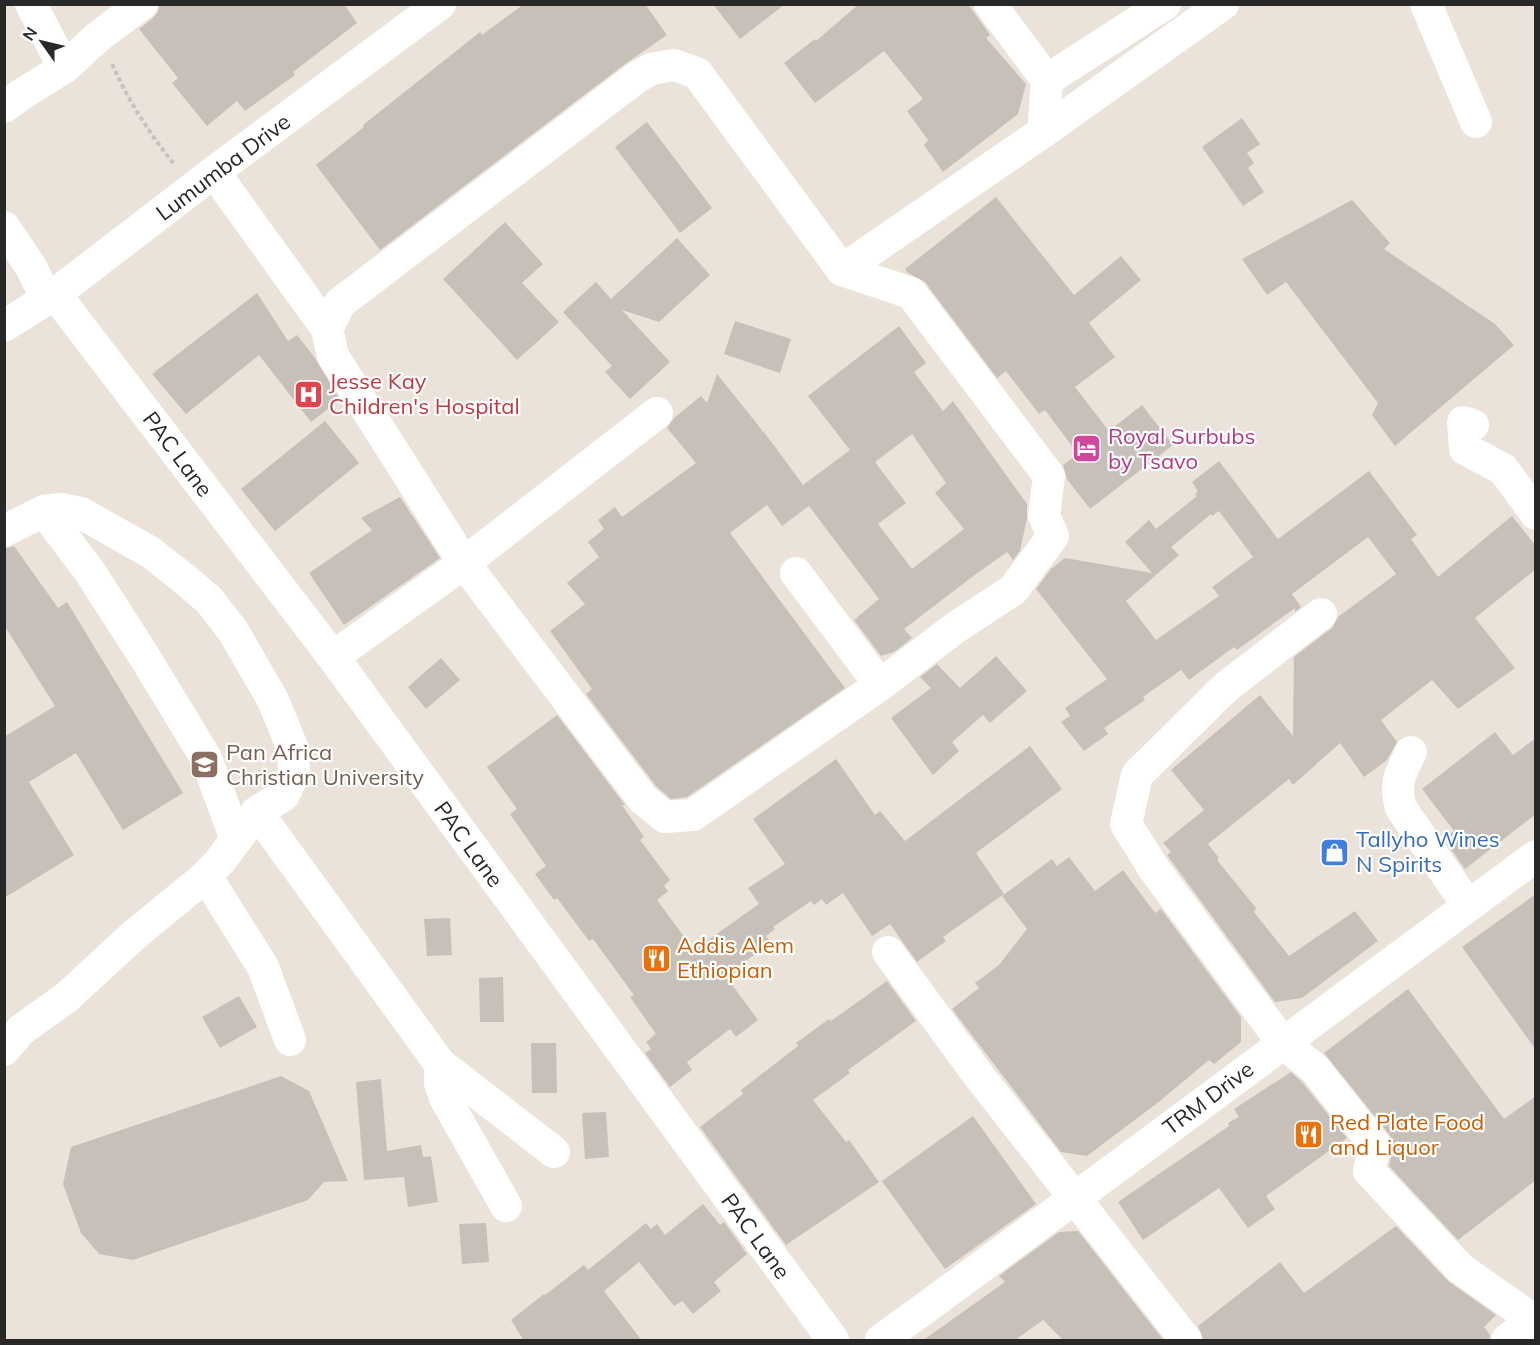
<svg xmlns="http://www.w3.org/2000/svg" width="1540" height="1345" font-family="Mulish,sans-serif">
<rect width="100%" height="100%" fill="#ebe3d9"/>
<!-- building -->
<g fill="#c6c0b9" fill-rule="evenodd">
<path d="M160,4h184l13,19 -64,49 2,3 -50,36 -8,-10 -30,25 -35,-43 6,-5 -39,-49 14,-11 5,-6z"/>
<path d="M524,4h121l22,31 -42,29 -245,186 -64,-85 48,-38 -1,-2 117,-93 2,3z"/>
<path d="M713,4h72l-45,35z"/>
<path d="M859,4h109l22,31 -4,3 40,46 -8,30 -75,58 -19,-27 4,-5 -21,-29 16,-12 -39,-48 -69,52 -31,-40 31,-24 1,2z"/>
<path d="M1242,118l18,26 -13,9 7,10 -6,5 16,24 -21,14 -41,-59z"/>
<path d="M647,122l65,86 -32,25 -65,-86z"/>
<path d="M996,197l78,98 47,-39 20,24 -52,43 26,34 -40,30 34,44 33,-26 31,40 -83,64 -23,-30 -4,-14 15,-11 -33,-44 -6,4 -33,-43 -9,7 -72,-96 -17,-9 -3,-4z"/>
<path d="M1352,200l38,43 -6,6 111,75 19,21 -119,101 -23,-31 6,-12 -92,-121 -19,13 -25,-36z"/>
<path d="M505,222l38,42 -21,19 37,39 -42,38 -74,-81z"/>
<path d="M677,238l33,37 -51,47 -37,-12 48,52 -40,37 -25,-27 7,-6 -49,-54 33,-30 15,17z"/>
<path d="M257,293l31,48 9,-6 18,23 25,42 -29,22 -52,-67 -73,59 -34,-40z"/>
<path d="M735,321l56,18 -11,34 -56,-19z"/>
<path d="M899,326l27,37 -12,9 29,39 10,-10 74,103v14l-7,33 -7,9 -6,-8 -35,25 -68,52 8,9 -18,14 -13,4 -27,-36 25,-21 -70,-93 -27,20 -15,-21 -37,28 115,155 -158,109 -16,2 -15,-13 -70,-92 6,-5 -42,-58 35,-27 -18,-21 32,-26 -11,-15 16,-13 -6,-9 17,-13 7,10 74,-54 -29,-35 7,-10 27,-22 6,7 10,-29 45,56 -1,3 2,-2 13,17 27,37 47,-35 -42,-54zM912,434l34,49 -11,10 29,36 -52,40 -34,-45 28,-21 -31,-41z"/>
<path d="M325,421l34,42 -84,68 -34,-42z"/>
<path d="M1219,461l59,78 91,-68 48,64 -6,4 27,38 74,-61 24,30v23l-61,49 40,50 -57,41 -26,-29 -51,40 16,22 -10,18 -23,17 -24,-34 -47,42 -4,-6 -81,65 11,14 -2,2 39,48 -2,4 35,44 66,-45 23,30 -76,57 -27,4 -108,-147 4,-3 -8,-9 41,-33 -33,-40 89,-75 33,41 1,-79 38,-29 6,-11 58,-43 -28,-37 -76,57 9,13 -6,5v-4l-58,42 -3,-3 -45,33 -8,-10 -38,27 2,3 -41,28 4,6 -24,17 -23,-29 9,-6 -5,-8 42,-29 -71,-90 15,-20 14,-11 87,15 -27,-31 24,-22 7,9 41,-33 -2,-2 3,-3 -6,-9zM1219,511l34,46 -41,30 7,9 -63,44 -30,-39 53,-46 -8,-8 40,-33 1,2z"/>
<path d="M400,497l40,61 -96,67 -35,-52 63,-43 -11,-12z"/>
<path d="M14,546l44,62 9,-6 116,191 -60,37 -47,-77 -47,29 45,73 -70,43v-161l51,-31 -51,-81v-76z"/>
<path d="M996,656l31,35 -37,32 -7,-8 -31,27 7,9 -26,24 -42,-57 40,-30 -11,-11 17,-13 23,24z"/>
<path d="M441,658l19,22 -34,29 -18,-22z"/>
<path d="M557,715l68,90h-3l22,32 -4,3 30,40 -6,6 4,5 -11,9 37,50 65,-46 -11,-16 37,-24 -32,-45 83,-60 39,56 5,-4 25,30 125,-95 32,43 -86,64 28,41 -61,43 3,4 -29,21 -27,-38 -18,12 -29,-43 -17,12 -4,-6 -8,6 -3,-4 -38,26 2,2 -9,7 5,7 -44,31 2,2 -2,2 31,42 -22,17 -6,-8 -43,33 5,8 -22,17 -25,-34 6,-4 -5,-7 10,-8 -26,-37 4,-2 -41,-56 -4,2 -32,-43 -3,2 -19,-26 11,-8 -36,-52 7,-5 -30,-42z"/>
<path d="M1495,732l18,23 23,-17v76l-71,55 -21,-30 10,-8 -32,-42z"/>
<path d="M1069,857l26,34 28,-21 32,43 6,-4 80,108v25l-27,22 -5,-4 -49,41 -73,55 -26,-4 -109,-143 27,-21 -4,-5 24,-18 28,-36 -25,-33 50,-37 5,7z"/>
<path d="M1536,894v156l-74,-103z"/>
<path d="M450,918l2,37 -25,1 -3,-37z"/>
<path d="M503,977l1,45h-24l-1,-44z"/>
<path d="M887,981l29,40 -68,49 2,3 -37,27 33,42 3,-2 30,42 -93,63 -86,-118 43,-33 -2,-4 57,-44 -2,-3 33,-24 2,2z"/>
<path d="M1408,989l96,130 32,-23v84l-78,60 -69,-74 4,-17 -1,-8 -3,-7 -65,-81z"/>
<path d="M239,996l18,31 -37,21 -18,-31z"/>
<path d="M531,1043h25l1,50h-25z"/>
<path d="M1291,1072l11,10 45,56 -81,58 9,13 -27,19 -29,-40 -76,52 -25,-38 111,-76 -1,-3 11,-6 -5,-8z"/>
<path d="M281,1076l28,15 39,90 -24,1 -16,18 -175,60 -34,-6 -18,-21 -18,-49 8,-37z"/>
<path d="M381,1079l6,72 34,-6 2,12 8,-1 7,46 -30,5 -4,-30 -40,3 -8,-98z"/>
<path d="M606,1112l3,45 -24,2 -3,-46z"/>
<path d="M973,1116l63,88 -91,65 -63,-88z"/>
<path d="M703,1204l17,21 4,-3 23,32 -33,28 7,9 -28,23 -11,-13 -8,5 -35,-44 -35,29 38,50h-118l-13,-21 33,-26 1,1 39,-30 4,5 58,-47 5,6 6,-5 8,11z"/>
<path d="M486,1223l3,39 -27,2 -3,-40z"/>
<path d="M1396,1226l52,55 48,34 -12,12 6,8 -1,6h-285l-6,-15 82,-64 24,31z"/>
<path d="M1078,1231l86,110h-100l-21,-21 -29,21h-92l83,-59 -6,-6 60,-44z"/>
</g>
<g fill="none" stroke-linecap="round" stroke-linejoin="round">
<!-- path -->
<path stroke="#c3c3c3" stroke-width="4" stroke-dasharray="4.5 3" stroke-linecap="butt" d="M112,64c16,36 37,69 62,100"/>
<!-- minor -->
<g stroke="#fff" stroke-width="32">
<path d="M31,4l33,64"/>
<path d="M990,4l57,76 -4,52"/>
<path d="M1426,4l50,118"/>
<path d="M674,65l23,8 145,197 69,23 138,183 -5,40 9,20 -40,54 -58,38 -75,57 -187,130 -28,2 -22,-18 -179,-236 -131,-207 -6,-27 13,-26 296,-225 15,-9z"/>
<path d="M1047,80l118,-76"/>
<path d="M4,107l18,-13 42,-26 35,-32 43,-32"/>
<path d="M214,172l113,157"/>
<path d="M4,227l27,40 16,33"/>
<path d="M842,270l201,-138 180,-128"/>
<path d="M55,294l278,363 500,683"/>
<path d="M4,326l51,-32 159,-122 226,-168"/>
<path d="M1473,425l-10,-3 2,27 38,20 33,45"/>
<path d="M44,511l46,61 54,84 62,102 30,82"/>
<path d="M4,531l40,-20 17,-2 20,4 69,39 32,25 27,23 24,31 40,69 20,49 1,24 -10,22 -27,17 -37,49 -14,15 -73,60 -66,61 -46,33 -17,20"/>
<path d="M796,573l84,112"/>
<path d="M1321,614l-95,73 -89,88 -11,49 28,45 128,173 33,27 60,76 -6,26 92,98 71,50"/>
<path d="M333,657l131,-94 193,-150"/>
<path d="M1411,752c-11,22 -17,31 -10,56l67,98"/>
<path d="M257,812l183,252v19l5,15 61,108"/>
<path d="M206,876l57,91 27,73"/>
<path d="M888,952l91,124 207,264"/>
<path d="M440,1064l114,88"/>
<path d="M881,1340c220,-159 436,-323 655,-484"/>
<path d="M1507,1340l29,-23"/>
</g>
</g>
<!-- icons -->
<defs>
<symbol id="hospital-square" viewBox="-11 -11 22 22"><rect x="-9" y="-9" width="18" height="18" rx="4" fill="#e0444e" stroke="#fff"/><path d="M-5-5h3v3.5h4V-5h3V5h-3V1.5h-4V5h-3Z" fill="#fff"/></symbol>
<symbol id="hotel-square" viewBox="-11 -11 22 22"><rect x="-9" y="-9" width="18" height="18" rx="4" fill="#d1479c" stroke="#fff"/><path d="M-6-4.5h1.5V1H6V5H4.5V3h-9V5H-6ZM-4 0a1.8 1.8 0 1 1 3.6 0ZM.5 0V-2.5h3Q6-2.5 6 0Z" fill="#fff"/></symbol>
<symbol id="university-square" viewBox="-11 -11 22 22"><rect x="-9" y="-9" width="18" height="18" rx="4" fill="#8d6e63" stroke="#fff"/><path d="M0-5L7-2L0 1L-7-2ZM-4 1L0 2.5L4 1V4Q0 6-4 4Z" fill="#fff"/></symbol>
<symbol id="shop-square" viewBox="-11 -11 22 22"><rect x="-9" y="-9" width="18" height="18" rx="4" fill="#3f7fe0" stroke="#fff"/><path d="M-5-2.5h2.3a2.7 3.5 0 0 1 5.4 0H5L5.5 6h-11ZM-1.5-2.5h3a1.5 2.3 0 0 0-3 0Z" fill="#fff"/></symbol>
<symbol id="restaurant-square" viewBox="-11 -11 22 22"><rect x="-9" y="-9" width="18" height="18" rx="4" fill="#e8710a" stroke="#fff"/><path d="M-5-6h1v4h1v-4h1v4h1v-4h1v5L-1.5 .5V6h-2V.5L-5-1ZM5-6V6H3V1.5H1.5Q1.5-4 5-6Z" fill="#fff"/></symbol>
</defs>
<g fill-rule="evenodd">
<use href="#hospital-square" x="292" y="378" width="33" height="33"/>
<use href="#hotel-square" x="1070" y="432" width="33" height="33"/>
<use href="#university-square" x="188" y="748" width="33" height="33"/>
<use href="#shop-square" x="1318" y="836" width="33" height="33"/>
<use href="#restaurant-square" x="640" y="942" width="33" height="33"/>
<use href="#restaurant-square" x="1292" y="1118" width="33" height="33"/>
</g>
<g text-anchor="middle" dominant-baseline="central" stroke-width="4.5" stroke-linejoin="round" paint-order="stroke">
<!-- street labels -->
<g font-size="22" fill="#282828" stroke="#fff">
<text transform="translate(223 167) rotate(-37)">Lumumba Drive</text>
<text transform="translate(178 454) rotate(53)">PAC Lane</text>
<text transform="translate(469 844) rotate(54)">PAC Lane</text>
<text transform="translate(1208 1098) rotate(-37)">TRM Drive</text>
<text transform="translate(756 1236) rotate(54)">PAC Lane</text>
</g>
<!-- health labels -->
<g font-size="22" fill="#be3a42" stroke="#fff" text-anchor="start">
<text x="329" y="381">Jesse Kay<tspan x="329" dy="25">Children's Hospital</tspan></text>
</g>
<!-- hotel labels -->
<g font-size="22" fill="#b23c85" stroke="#fff" text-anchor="start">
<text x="1108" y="436">Royal Surbubs<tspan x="1108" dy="25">by Tsavo</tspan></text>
</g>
<!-- education labels -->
<g font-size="22" fill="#785e54" stroke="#fff" text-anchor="start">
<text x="226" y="752">Pan Africa<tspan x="226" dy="25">Christian University</tspan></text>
</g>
<!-- shop labels -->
<g font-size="22" fill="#366cbe" stroke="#fff" text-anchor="start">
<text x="1356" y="839">Tallyho Wines<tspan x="1356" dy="25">N Spirits</tspan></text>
</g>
<!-- food labels -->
<g font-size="22" fill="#c56008" stroke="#fff" text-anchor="start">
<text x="677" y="945">Addis Alem<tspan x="677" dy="25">Ethiopian</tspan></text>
<text x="1330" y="1122">Red Plate Food<tspan x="1330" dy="25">and Liquor</tspan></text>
</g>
</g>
<!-- border -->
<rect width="1540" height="1345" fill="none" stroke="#282828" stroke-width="12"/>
<!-- north arrow -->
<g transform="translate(42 42) rotate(304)" stroke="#ffffff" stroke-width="4.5" paint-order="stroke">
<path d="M0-4.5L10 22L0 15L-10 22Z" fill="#282828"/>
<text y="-9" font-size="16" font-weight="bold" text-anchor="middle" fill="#282828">N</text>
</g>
</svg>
